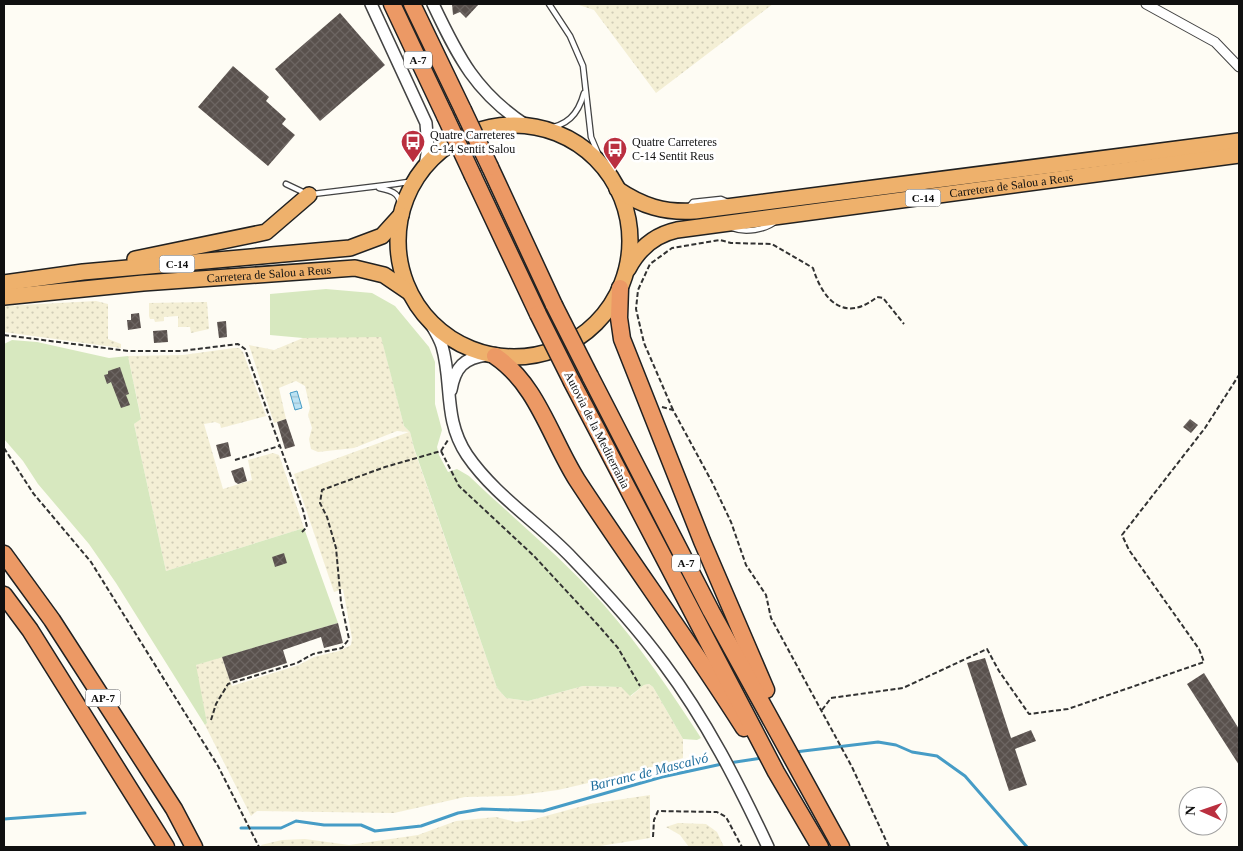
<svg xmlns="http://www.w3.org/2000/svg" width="1243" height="851" font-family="'Times New Roman',serif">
<defs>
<pattern id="farmland-dots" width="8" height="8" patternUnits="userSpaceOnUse" patternTransform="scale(1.25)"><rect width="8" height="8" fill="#f4efd5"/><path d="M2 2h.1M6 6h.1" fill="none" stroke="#d0ccb6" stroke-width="1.8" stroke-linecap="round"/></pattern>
<pattern id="water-rules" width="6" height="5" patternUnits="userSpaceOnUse" patternTransform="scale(1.25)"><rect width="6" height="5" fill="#bbe2f3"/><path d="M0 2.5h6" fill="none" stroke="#a0c1cf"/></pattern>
<pattern id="building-cross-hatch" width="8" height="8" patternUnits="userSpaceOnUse" patternTransform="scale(1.25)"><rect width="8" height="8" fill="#59514d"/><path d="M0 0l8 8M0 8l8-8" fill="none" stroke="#6c6562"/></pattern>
</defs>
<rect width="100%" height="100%" fill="#fefcf4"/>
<!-- farmland -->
<g fill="url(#farmland-dots)">
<path d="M576,4h197l-117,89 -62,-83z"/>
<path d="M96,301l12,3v35l13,5v4l-117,-16v-26z"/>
<path d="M207,302l2,27 -18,4 -1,-6h-12v-11l-14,1v4l-9,1 -1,-3h-4l-1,-3v-13z"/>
<path d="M381,336l23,90 6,6 4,17 83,239 9,10 22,3 55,-15 38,1 10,9 13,-11 5,-1 4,3 30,52v19l-56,16 -69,16 -45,6 -48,1 -71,16 -137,-2 -6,5 -46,-91 2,-2 -12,-58 27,-8 10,29 67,-21 15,-8 25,-6 12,-6 1,-7 -9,-49 -9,3 -40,-118 115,-42 -12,-1 -43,17 -36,4 -7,-3 -2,-10 3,-11 -4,-13 2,-7 -5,-22 -9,-5 -17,7 7,31 -12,4 -25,-78 25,5 29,-12z"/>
<path d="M234,348h5l4,4 23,64 -45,12 -1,-4 -5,-2 -11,2 19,65 29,-9 -4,-20 25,-7 6,2 25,73 -138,43 -32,-147 7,-6 -13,-62 55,-1z"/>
<path d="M650,795v43l-56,9h-332l-1,-2 21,-5 23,-1 44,6 69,-10 38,-14 40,-4 20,5 15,-2 59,-16z"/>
<path d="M678,823l28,1 11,8 7,15h-35l-9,-12 -14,-8z"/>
</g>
<!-- grass -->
<g fill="#d7e8bf">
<path d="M326,289l46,4 23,13 34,41 6,15v42l7,26 -5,17 2,8 9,17 9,-3 12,7c45,43 94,82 135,129 37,42 67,87 97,133l-4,2 -14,-1 -30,-52 -4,-3 -5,1 -14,11 -9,-9 -38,-1 -55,15 -22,-3 -9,-10 -83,-240 -4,-16 -6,-6 -23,-89 -78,1 -33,-3v-41z"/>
<path d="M12,340l25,2 72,16 19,-2 13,63 -7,5 32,147 138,-43 34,95 -142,42 11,58 -2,2 -89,-142 -27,-39 -51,-60 -15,-23 -19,-22v-95z"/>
</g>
<!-- water -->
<path fill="url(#water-rules)" stroke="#469cc6" d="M297,391l5,17 -7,2 -5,-17z"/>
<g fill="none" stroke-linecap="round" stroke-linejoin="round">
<!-- stream -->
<g stroke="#469cc6" stroke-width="3">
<path d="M795,752l83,-10 18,3 16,7 25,4 28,20 62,71"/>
<path d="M729,763l33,-5"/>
<path d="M4,819l81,-6"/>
<path d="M241,828h40l15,-7 28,4h37l14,6 46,-5 37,-13 24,-4 61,2 119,-34 60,-13"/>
</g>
</g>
<!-- building -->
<g fill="url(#building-cross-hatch)">
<path d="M452,4h27l-13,14 -6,-6 -7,3z"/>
<path d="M340,13l45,52 -65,56 -45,-52z"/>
<path d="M233,66l36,31 -3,4 20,18 -4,5 13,11 -27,31 -70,-59z"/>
<path d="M139,313l2,15 -13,2 -1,-10h4v-6z"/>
<path d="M226,321l1,16 -8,1 -2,-16z"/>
<path d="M167,330l1,12 -14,1 -1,-12z"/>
<path d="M120,367l9,27 -3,1 4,10 -9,3 -10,-26 -4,2 -3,-9 4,-1v-3z"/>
<path d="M286,419l9,27 -10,3 -8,-27z"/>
<path d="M1190,419l8,6 -7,8 -8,-6z"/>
<path d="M228,442l3,14 -11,3 -4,-14z"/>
<path d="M243,467l4,14 -9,3 -3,-2 -4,-11z"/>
<path d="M284,553l3,10 -12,4 -3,-10z"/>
<path d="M338,623l5,20 -19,5 -3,-11 -38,13 4,13 -57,18 -8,-24z"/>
<path d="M985,658l26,80 20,-8 5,11 -21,8 12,36 -18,6 -42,-128z"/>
<path d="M1204,673l35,56v36l-52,-81z"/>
</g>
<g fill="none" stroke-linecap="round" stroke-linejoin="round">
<defs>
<g id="service">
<path d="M549,4l21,32 13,30 8,71 14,33"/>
<path d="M544,129c23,-3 34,-14 40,-36"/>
<path d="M286,184l19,9"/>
<path d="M379,188c16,3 21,6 23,23"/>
<path d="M313,194l82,-10 13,-2 10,-7"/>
<path d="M688,208l5,-6 28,-3 7,3"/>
<path d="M732,228c13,5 34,2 44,-7"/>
</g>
<path id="minor" d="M1146,4l69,38 24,25"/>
<g id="tertiary">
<path d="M371,4l55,119 2,25 -3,18"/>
<path d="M433,4c25,53 43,89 94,122"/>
<path d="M428,319c5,9 11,17 14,27 11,38 1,73 25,109 28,41 72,68 105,103 32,33 64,68 92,106 42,56 74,119 104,183"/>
<path d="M451,390c4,-23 13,-32 36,-35"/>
</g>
<g id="trunk">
<circle cx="514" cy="241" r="116"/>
<path d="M617,189c25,17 47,24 78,22l544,-70"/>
<path d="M135,259l131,-27 43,-37"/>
<path id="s1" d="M628,269c11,-21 26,-34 49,-39l562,-75"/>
<path d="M4,283l79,-11 267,-24 32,-12 19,-21"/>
<path id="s2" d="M4,297l139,-14 212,-15 29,7 25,17"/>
</g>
<g id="motorway">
<path d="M392,4l53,112"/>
<path d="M412,4l51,106"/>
<path d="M490,167l64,138"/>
<path d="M473,176l65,138"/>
<path d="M620,288l-1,30 3,21 80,202 64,149"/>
<path d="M495,356c42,28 56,83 82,124 55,84 114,164 167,248"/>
<path d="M590,376l121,235 130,236"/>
<path d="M572,382l204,390 44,75"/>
<path d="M4,554l48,66 122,189 20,38"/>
<path d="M4,595l26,35 136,217"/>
</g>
</defs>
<!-- service casing -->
<use href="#service" stroke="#434343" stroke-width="7"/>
<!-- minor casing -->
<use href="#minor" stroke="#434343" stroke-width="11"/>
<!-- tertiary casing -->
<use href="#tertiary" stroke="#434343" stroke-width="14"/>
<!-- trunk casing -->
<use href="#trunk" stroke="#212121" stroke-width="18"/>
<!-- motorway casing -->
<use href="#motorway" stroke="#212121" stroke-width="19"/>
<!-- path -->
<g stroke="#323232" stroke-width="2" stroke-dasharray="5 2.5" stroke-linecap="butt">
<path d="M4,335l124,16h53l57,-7 7,5 58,161 4,17 -5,5"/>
<path d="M662,407l11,3 39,72 19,40 15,43 20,30 5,23 81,149 37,80"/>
<path d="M673,410l-29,-67 -8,-34 2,-19 12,-26 22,-16 48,-8 11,3 41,1 41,24c10,33 32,55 64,29l6,1 21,26"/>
<path d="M4,448l29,45 58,69 127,204 41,81"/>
<path d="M441,451l18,35 75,70 64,69 20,23 22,38"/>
<path d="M235,460l44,-14"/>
<path d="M822,710l9,-12 72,-10 84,-39 12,22 30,43 39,-5 136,-47 -5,-13 -70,-99 -7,-15 83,-107 34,-53"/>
<path d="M211,720l5,-16 12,-20 69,-21 16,-9 29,-6 7,-9 -8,-37 -5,-54 -9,-31 -7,-14 2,-13 63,-23 56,-16 7,-11"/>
<path d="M653,837l1,-17 4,-9 59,1 9,5 16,30"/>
</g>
<!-- service -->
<use href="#service" stroke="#fff" stroke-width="4.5"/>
<!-- minor -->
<use href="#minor" stroke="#fff" stroke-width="9"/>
<!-- tertiary -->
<use href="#tertiary" stroke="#fff" stroke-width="11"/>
<!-- trunk -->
<use href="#trunk" stroke="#eeb16c" stroke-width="15"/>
<!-- motorway -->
<use href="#motorway" stroke="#ec9965" stroke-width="16"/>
<defs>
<g id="motorway-bridge">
<path d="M463,110l27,57"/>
<path d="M445,116l28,60"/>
<path d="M554,305l36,71"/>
<path d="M538,314l34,68"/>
</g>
</defs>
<!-- motorway-bridge casing -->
<use href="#motorway-bridge" stroke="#212121" stroke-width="19" stroke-linecap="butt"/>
<!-- motorway-bridge -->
<use href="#motorway-bridge" stroke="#ec9965" stroke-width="16"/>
</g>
<!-- icons -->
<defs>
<symbol id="bus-pin" viewBox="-11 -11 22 30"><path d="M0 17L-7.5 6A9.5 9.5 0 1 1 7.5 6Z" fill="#ba2f3f" stroke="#fff"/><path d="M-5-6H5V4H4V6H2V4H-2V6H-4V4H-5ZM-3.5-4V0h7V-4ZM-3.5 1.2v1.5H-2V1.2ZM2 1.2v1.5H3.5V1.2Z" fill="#fff"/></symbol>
</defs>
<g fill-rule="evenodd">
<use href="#bus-pin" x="399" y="128" width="28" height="38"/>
<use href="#bus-pin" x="601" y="135" width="28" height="38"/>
</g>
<g text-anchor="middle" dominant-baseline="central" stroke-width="5" stroke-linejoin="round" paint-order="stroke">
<!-- shield labels -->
<g fill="#fff" stroke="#585858" stroke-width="1">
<rect x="404" y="51.5" width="28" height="17" rx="4"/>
<rect x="905.5" y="189.5" width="35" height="17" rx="4"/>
<rect x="159.5" y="255.5" width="35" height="17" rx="4"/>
<rect x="672" y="554.5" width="28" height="17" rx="4"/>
<rect x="85.5" y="689.5" width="35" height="17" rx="4"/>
</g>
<g font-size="11" font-weight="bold" fill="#101010">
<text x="418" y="60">A-7</text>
<text x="923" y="198">C-14</text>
<text x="177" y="264">C-14</text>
<text x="686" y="563">A-7</text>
<text x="103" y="698">AP-7</text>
</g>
<!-- poi labels -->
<g font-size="12" fill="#101010" stroke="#fff" text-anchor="start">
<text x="430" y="135">Quatre Carreteres<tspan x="430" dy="14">C-14 Sentit Salou</tspan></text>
<text x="632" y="142">Quatre Carreteres<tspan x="632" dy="14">C-14 Sentit Reus</tspan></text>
</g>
<!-- street labels -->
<g font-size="12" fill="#101010" stroke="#fff">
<text stroke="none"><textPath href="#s1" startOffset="402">Carretera de Salou a Reus</textPath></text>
<text stroke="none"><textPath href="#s2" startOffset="266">Carretera de Salou a Reus</textPath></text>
<text transform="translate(597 430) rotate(63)">Autovia de la Mediterrània</text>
</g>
<!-- water labels -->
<g font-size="14" font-style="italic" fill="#1f6e9d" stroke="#fff">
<text transform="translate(649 772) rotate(-14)">Barranc de Mascalvó</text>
</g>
</g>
<!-- border -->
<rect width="1243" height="851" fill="none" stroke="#101010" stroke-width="10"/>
<!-- north arrow -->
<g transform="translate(1203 811) rotate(272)"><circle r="24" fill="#ffffff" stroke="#9f9f9f"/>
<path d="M0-4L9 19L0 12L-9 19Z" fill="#ba2f3f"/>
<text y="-8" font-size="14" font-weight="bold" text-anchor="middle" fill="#101010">N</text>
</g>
</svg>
